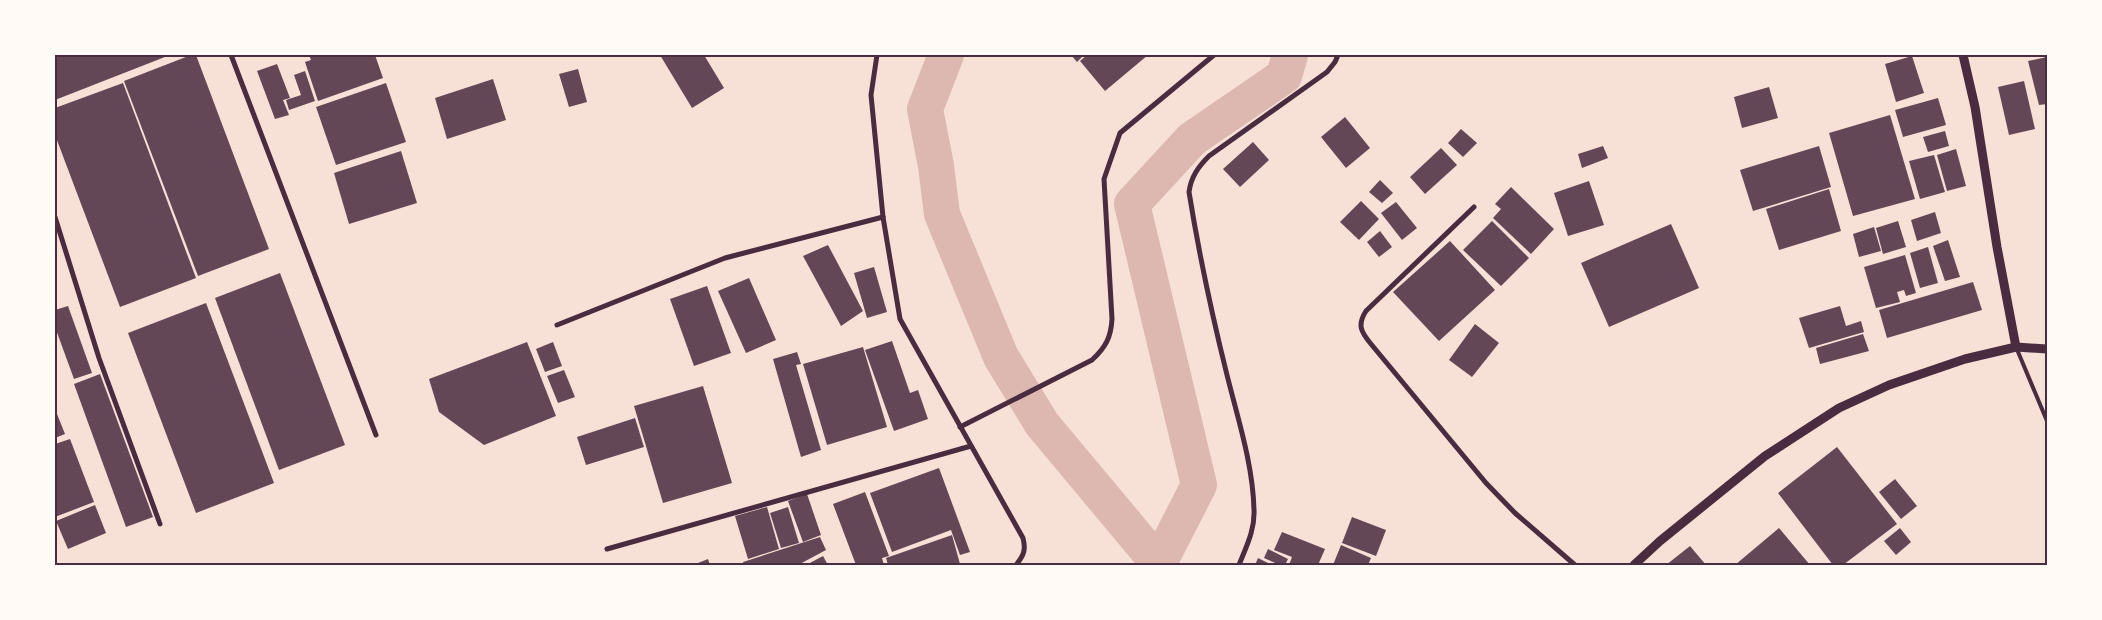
<svg xmlns="http://www.w3.org/2000/svg" width="2102" height="620" font-family="Arial,sans-serif">
<rect width="100%" height="100%" fill="#f7e1d7"/>
<g fill="none" stroke-linecap="round" stroke-linejoin="round">
<!-- canal -->
<g stroke="#dcb8b0" stroke-width="36">
<path d="M946,55l-21,54 11,57 6,48 59,143 41,67 117,140"/>
<path d="M1158,565l41,-80 -67,-281 60,-65 92,-63 6,-21"/>
</g>
</g>
<!-- building -->
<g fill="#644757">
<path d="M55,55h115l-115,45z"/>
<path d="M191,55h5l73,194 -71,27 -74,-195z"/>
<path d="M309,55h66l8,23 -65,23 -13,-39 6,-2z"/>
<path d="M660,55h44l20,33 -32,20z"/>
<path d="M1071,55h13l-7,7z"/>
<path d="M1087,55h61l-43,36 -25,-30z"/>
<path d="M1912,56l12,37 -28,9 -11,-38z"/>
<path d="M2047,57v47l-8,1 -11,-44z"/>
<path d="M277,64l13,34 -7,2 6,15 -14,4 -18,-48z"/>
<path d="M578,69l9,33 -18,5 -10,-33z"/>
<path d="M305,71l10,30 -26,9 -3,-10 15,-5 -7,-20z"/>
<path d="M493,79l13,41 -59,19 -12,-41z"/>
<path d="M2024,81l11,48 -26,6 -11,-48z"/>
<path d="M123,83l73,195 -76,29 -65,-172v-27z"/>
<path d="M386,83l20,59 -70,23 -20,-58z"/>
<path d="M1769,87l9,31 -36,10 -8,-31z"/>
<path d="M1938,98l8,27 -43,12 -8,-27z"/>
<path d="M1890,115l25,84 -62,17 -24,-83z"/>
<path d="M1345,117l25,31 -24,20 -25,-31z"/>
<path d="M1461,129l16,14 -14,14 -15,-14z"/>
<path d="M1945,131l4,15 -21,6 -5,-15z"/>
<path d="M1253,142l16,18 -29,27 -17,-18z"/>
<path d="M1603,146l5,12 -26,10 -4,-14z"/>
<path d="M1819,146l12,41 -78,24 -13,-41z"/>
<path d="M1441,148l16,17 -32,29 -15,-17z"/>
<path d="M1956,149l10,37 -19,5 -10,-36z"/>
<path d="M401,151l16,52 -68,21 -15,-51z"/>
<path d="M1934,155l11,37 -25,7 -11,-38z"/>
<path d="M1380,180l13,13 -11,10 -13,-11z"/>
<path d="M1589,181l15,44 -36,11 -14,-43z"/>
<path d="M1511,187l43,42 -23,25 -38,-36 8,-9 -6,-5z"/>
<path d="M1829,189l12,42 -62,19 -13,-41z"/>
<path d="M1361,201l18,18 -20,21 -19,-18z"/>
<path d="M1396,202l21,26 -15,12 -21,-27z"/>
<path d="M1935,212l6,21 -24,8 -6,-21z"/>
<path d="M1492,221l37,37 -28,28 -38,-36z"/>
<path d="M1898,221l8,26 -23,7 -7,-26z"/>
<path d="M1671,224l28,64 -90,39 -28,-64z"/>
<path d="M1874,227l7,24 -22,6 -6,-23z"/>
<path d="M1380,231l12,16 -13,10 -12,-15z"/>
<path d="M1948,240l12,37 -15,4 -12,-35z"/>
<path d="M1450,241l45,49 -56,51 -46,-49z"/>
<path d="M828,245l35,66 -22,15 -38,-70z"/>
<path d="M1928,247l10,36 -18,5 -10,-35z"/>
<path d="M1905,255l11,38 -10,3 -2,-6 -7,2 3,10 -24,6 -12,-41z"/>
<path d="M874,267l13,45 -20,6 -13,-45z"/>
<path d="M280,273l65,172 -66,25 -64,-172z"/>
<path d="M749,278l27,62 -30,13 -28,-62z"/>
<path d="M1973,282l9,28 -95,28 -8,-28z"/>
<path d="M707,286l24,67 -37,13 -24,-67z"/>
<path d="M206,303l68,180 -78,30 -68,-180z"/>
<path d="M68,306l24,67 -18,6 -19,-52v-17z"/>
<path d="M1840,306l6,20 15,-5 3,11 -55,16 -10,-30z"/>
<path d="M1475,324l24,19 -27,34 -23,-17z"/>
<path d="M1863,334l6,17 -49,13 -4,-16z"/>
<path d="M892,341l18,52 8,-3 10,29 -34,12 -29,-81z"/>
<path d="M527,342l29,74 -72,29 -45,-33 -10,-33z"/>
<path d="M553,342l9,24 -17,6 -9,-23z"/>
<path d="M863,347l24,80 -60,18 -24,-81z"/>
<path d="M797,352l4,12 -5,1 25,85 -20,7 -28,-98z"/>
<path d="M564,370l11,27 -17,6 -11,-27z"/>
<path d="M100,374l53,143 -27,10 -52,-143z"/>
<path d="M703,386l29,97 -69,20 -29,-97z"/>
<path d="M55,409l10,25 -10,4z"/>
<path d="M635,418l9,29 -58,18 -9,-28z"/>
<path d="M70,439l24,63 -39,15v-73z"/>
<path d="M1837,447l60,77 -54,41h-10l-55,-72z"/>
<path d="M939,468l31,84 -10,3 -9,-25 -59,22 -22,-59z"/>
<path d="M1895,479l22,27 -16,13 -22,-27z"/>
<path d="M865,492l24,64 -7,2 2,7h-28l-23,-61z"/>
<path d="M807,494l14,41 -18,7 -15,-41z"/>
<path d="M95,505l11,28 -38,16 -12,-28z"/>
<path d="M767,507l12,42 -31,10 -13,-43z"/>
<path d="M788,507l11,36 -18,5 -11,-35z"/>
<path d="M1352,517l34,13 -10,26 -34,-13z"/>
<path d="M1779,528l31,37h-75z"/>
<path d="M1900,528l11,14 -15,13 -12,-14z"/>
<path d="M1282,532l43,17 -7,16h-29l3,-8 -18,-7z"/>
<path d="M952,535l8,29 -2,1h-70l-2,-7z"/>
<path d="M820,537l6,13 -28,15h-54l-1,-3z"/>
<path d="M1341,545l30,13 -3,7h-35z"/>
<path d="M1690,546l16,19h-40z"/>
<path d="M1268,549l20,10 -3,6h-5l-16,-7z"/>
<path d="M823,556l5,9h-22z"/>
<path d="M1258,558l14,7h-17z"/>
<path d="M708,559l2,6h-17z"/>
</g>
<g fill="none" stroke-linecap="round" stroke-linejoin="round">
<!-- service -->
<path stroke="#4a2c40" stroke-width="4" d="M2016,347l31,74"/>
<!-- minor -->
<g stroke="#4a2c40" stroke-width="5">
<path d="M231,55l145,380"/>
<path d="M877,55l-6,40 12,122 17,102 123,219c3,12 1,17 -7,27"/>
<path d="M1474,207l-108,104c-9,14 -5,21 5,33l115,139 29,30 60,52"/>
<path d="M55,217l44,141 61,166"/>
<path d="M557,325l168,-67 158,-41"/>
<path d="M960,427l132,-67c14,-13 19,-23 20,-41l-8,-140 16,-46 94,-78"/>
<path d="M607,549l364,-103"/>
<path d="M1239,565c7,-18 16,-35 15,-55 -1,-45 -16,-91 -27,-135 -15,-60 -28,-121 -38,-183 2,-15 9,-25 20,-36l118,-84 8,-10 3,-7"/>
</g>
<!-- tertiary -->
<g stroke="#4a2c40" stroke-width="9">
<path d="M1963,55l12,52 22,140 19,100"/>
<path d="M1634,565l26,-24 105,-85 74,-48 50,-23 76,-26 51,-12 31,2"/>
</g>
</g>
<!-- border -->
<rect width="2102" height="620" fill="none" stroke="#fffaf5" stroke-width="112"/>
<rect x="56" y="56" width="1990" height="508" fill="none" stroke="#4a2c40" stroke-width="2"/>
</svg>
